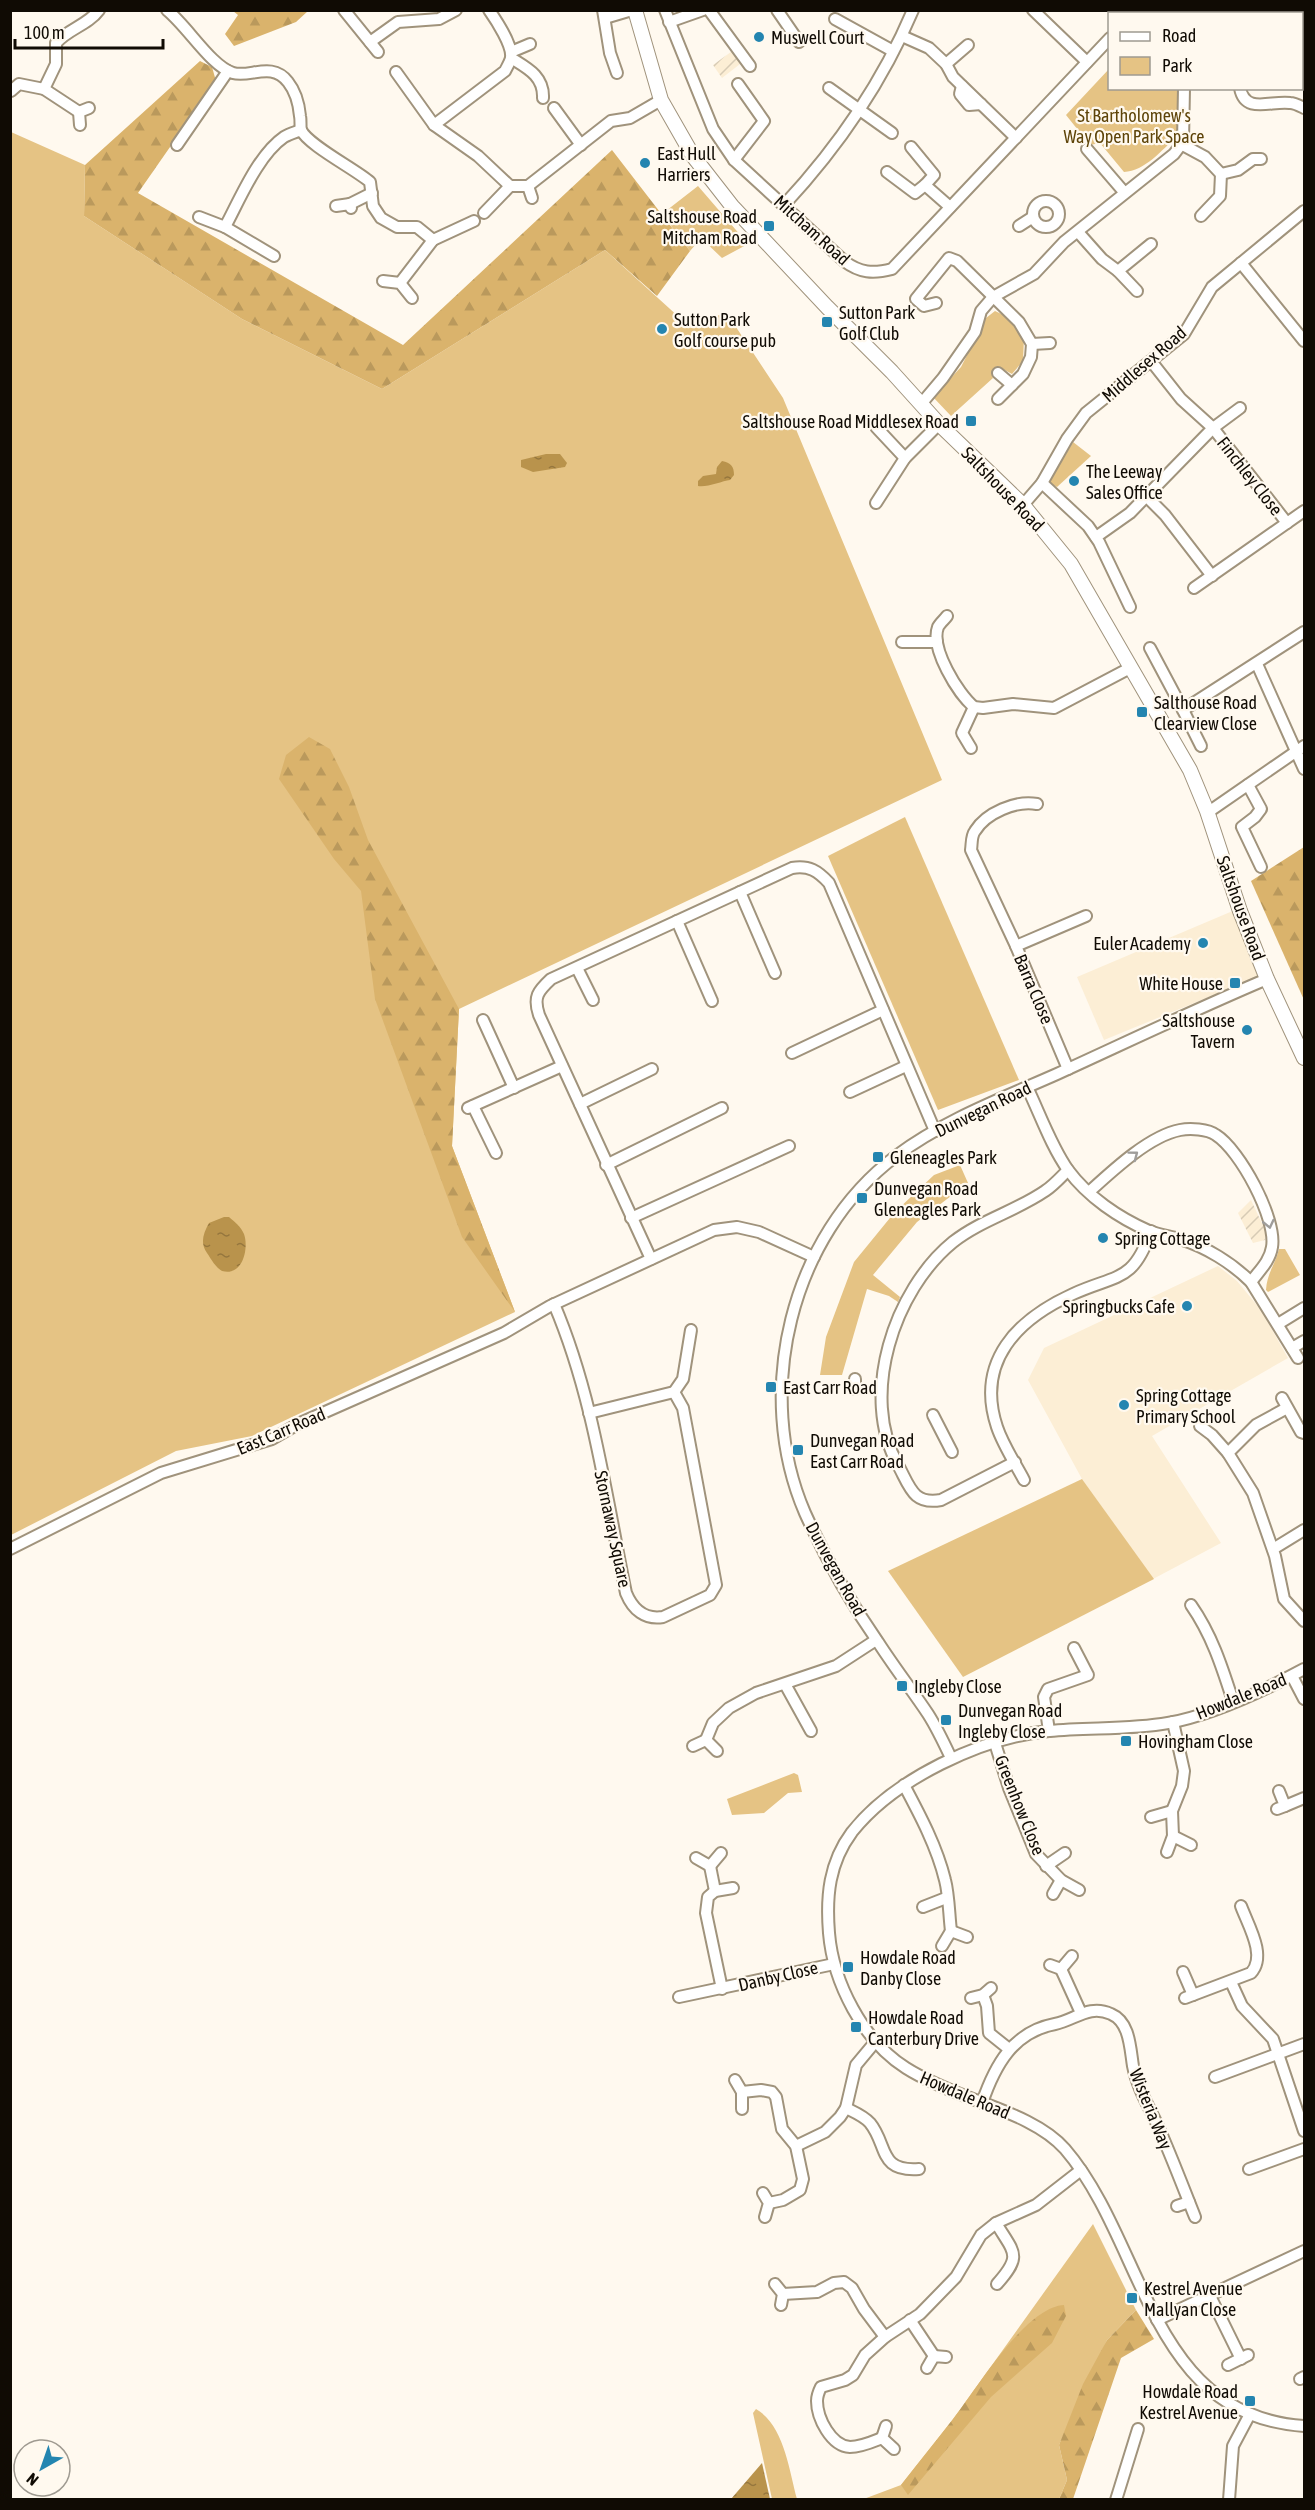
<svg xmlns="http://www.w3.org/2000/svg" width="1315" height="2510" font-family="'Asap Condensed',sans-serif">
<defs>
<pattern id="industrial-furrows" width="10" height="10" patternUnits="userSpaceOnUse" patternTransform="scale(1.5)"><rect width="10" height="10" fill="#fceed5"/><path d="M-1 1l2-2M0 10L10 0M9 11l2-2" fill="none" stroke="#d7cbb5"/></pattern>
<pattern id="forest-firs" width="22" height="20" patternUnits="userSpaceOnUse" patternTransform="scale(1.5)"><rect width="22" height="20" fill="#dab36c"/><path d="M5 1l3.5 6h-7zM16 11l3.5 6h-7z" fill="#ba995c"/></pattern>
<pattern id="water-ripples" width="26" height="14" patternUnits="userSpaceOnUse" patternTransform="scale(1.5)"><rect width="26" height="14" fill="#b9934c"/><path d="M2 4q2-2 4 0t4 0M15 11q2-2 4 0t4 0" fill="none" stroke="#95763d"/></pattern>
</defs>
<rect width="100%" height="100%" fill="#fff9ef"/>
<!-- built -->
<g fill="#fceed5">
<path d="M1235,910l25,66 -156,64 -27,-63z"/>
<path d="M1218,1266l19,15 24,29 27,48 -136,78 69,107 -68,36 -71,-100 -54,-99 16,-32z"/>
</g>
<!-- industrial -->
<g fill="url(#industrial-furrows)">
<path d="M735,49l9,12 -22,17 -9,-13z"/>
<path d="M1251,1200l15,32 -1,8 -12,3 -15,-30z"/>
</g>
<!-- green -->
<g fill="#e5c384">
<path d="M1109,69l1,19 68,1 -1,47c-15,14 -32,35 -53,36l-24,-29 -10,2 -24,-30z"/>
<path d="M11,132l74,33 -1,51 158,103 140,70 223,-139 86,78 35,-16 57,86 159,382 -483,229 -7,137 63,166 -263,124 -76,15 -165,84z"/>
<path d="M698,186l50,58 -26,14 -21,-20 -11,13 -28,-37z"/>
<path d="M995,311l13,6 16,21 -1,23 -11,13 -11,-6 -9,7 1,3 -42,38 -18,-19 28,-30 25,-49z"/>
<path d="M1073,442l18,14 -34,31 -8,-4z"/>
<path d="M905,817l114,263 -81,30 -110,-254z"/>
<path d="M960,1165l8,18 -51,39 -44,53 27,22 -2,5 -9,-6 -22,-7 -25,86h-22l6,-38 28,-75 40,-49 40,-38z"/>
<path d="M1279,1249h6l15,26 -32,17 -2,-2c1,-17 9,-25 13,-41z"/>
<path d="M1082,1479l72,100 -191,98 -75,-106z"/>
<path d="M794,1773l4,2 4,17 -14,1 -24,20 -32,2 -5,-16z"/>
<path d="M1093,2224l43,86 -29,30 -48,105 8,35 -8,19 -198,1 40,-15 53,-67z"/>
<path d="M756,2409c28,16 33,61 41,90h-25l-19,-86z"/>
</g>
<!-- forest -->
<g fill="url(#forest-firs)">
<path d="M233,11h75l-12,11 -62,24 -9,-12 13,-19z"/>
<path d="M200,61l12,6 4,14 -78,112 265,152 209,-195 78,101 -33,45 -52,-46 -223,139 -140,-70 -158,-103 1,-51z"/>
<path d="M309,737l21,12 19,38 19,53 91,169 -7,137 63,166 -53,-75 -87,-238 -14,-108 -27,-32 -55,-80 7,-24z"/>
<path d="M1304,847v153l-53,-119z"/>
<path d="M1064,2305l2,11 -14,27 -61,54 -83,98 -7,-10c17,-22 35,-44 52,-66 23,-29 72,-112 111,-114z"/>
<path d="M1136,2310l18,29 -33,19 -48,141h-14l8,-19 -8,-35 24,-61 24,-44z"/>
</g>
<!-- water -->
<g fill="url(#water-ripples)">
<path d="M546,454h14l7,9 -2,4 -32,5 -12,-5v-7z"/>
<path d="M722,461c9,2 12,5 12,14l-4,5c-8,1 -24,8 -32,6v-5l5,-5 13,-2 1,-7z"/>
<path d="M224,1217h5c6,5 12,10 15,17 5,14 -1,43 -22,37 -6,-3 -11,-12 -15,-18 -7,-10 -4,-19 2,-30z"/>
<path d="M762,2463l8,36h-39z"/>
</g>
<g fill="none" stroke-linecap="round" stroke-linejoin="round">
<defs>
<g id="minor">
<path d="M167,10c21,17 44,56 66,63 17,5 39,-12 55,9 8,10 11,23 12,34 1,4 0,11 1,14 7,15 54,39 69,52l3,24 8,12 16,9h20l16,13"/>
<path d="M344,10l34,42"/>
<path d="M603,10l7,43 7,20"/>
<path d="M665,10l48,119 21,31 110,101c16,12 29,13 48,8l218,-231"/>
<path d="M709,10l41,56"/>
<path d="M777,10l22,32"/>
<path d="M1033,10l54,52"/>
<path d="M1226,10l2,4"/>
<path d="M1133,14l3,-4"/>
<path d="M605,18l27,-8"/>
<path d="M835,19l58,32"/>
<path d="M669,22l34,-12"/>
<path d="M902,36l27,12 17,16 7,13 63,61"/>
<path d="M370,42l28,-20 41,-3 17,-9"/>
<path d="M511,52l19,-8"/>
<path d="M511,58c16,10 33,18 32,40"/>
<path d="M946,64l22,-19"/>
<path d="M396,72l38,53 44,31 32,30h18l83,-65 19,-3 31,-18"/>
<path d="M962,86l-2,8 9,11 12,-1"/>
<path d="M829,88l63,45"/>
<path d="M1240,88c5,27 32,12 50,15 5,0 10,3 14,5"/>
<path d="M44,89l12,-25v-21c12,-14 32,-18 43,-33"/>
<path d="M11,91l8,-7 25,5 35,23"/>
<path d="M554,108l27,37"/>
<path d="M80,125l-1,-13 10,-4"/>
<path d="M434,125l71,-54c2,-4 5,-9 6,-13 2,-12 -15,-38 -22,-48"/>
<path d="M1181,144l24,13 16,17 17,-4 15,-11h8"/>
<path d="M177,145l51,-74"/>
<path d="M911,147l23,28 -9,10 25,22"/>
<path d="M1087,149l37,43"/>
<path d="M734,160l30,-39 -26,-37"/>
<path d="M887,172l28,21 10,-8"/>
<path d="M528,186l4,12"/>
<circle cx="1046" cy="214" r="13"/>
<path d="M350,204l22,-11"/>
<path d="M784,205c54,-58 98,-122 129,-195"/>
<path d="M336,206l14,-2 1,4"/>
<path d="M484,213l26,-27"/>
<path d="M1201,216l19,-20 1,-22"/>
<path d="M199,217l26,10 49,29"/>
<path d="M1019,226l14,-9"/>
<path d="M225,227c15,-28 33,-72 59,-90 5,-3 12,-5 17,-7"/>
<path d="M1078,232l24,27 16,12 33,-27"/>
<path d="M1241,263l63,78"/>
<path d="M1118,271l19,20"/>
<path d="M383,281l17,2 12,15"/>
<path d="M400,283l33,-43 41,-19"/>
<path d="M936,303l-12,3 -8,-7 33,-41 8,3 62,61 13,22 -1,13 -8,17 -25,25"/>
<path d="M1032,344l18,-1"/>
<path d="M1151,361l30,38 32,29 74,95"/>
<path d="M998,373l14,12"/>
<path d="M921,404l22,-26 32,-46 6,-21 12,-14 41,-23 30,-32 110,-88 9,-12 1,-54"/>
<path d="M876,427l29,31"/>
<path d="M1042,483l46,43 11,16 31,65"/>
<path d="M1146,496l19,19 47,61"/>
<path d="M876,503l29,-45 34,-34"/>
<path d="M1023,505l19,-22 25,-44 19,-26 98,-79 28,-47 92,-76"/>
<path d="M1096,537l34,-24 83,-85 27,-20"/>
<path d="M1194,588l110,-77"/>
<path d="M947,616c-2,3 -7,7 -9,11 -8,21 20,67 36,80l9,1 30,-4 41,4 76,-40"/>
<path d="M902,642h35"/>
<path d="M1150,648l33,62 121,-78"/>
<path d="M1257,664l47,105"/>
<path d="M1183,710l18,36"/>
<path d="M971,748l-9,-15 12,-26"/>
<path d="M1248,785l13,24 -6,8 -13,10 19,40"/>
<path d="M1207,813l97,-67"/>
<path d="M740,892l35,81"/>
<path d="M677,921l35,80"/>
<path d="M1016,946l-45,-96c1,-6 0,-14 4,-19 11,-18 41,-31 62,-27"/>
<path d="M577,968l16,32"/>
<path d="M483,1020l31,68"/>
<path d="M792,1053l91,-43"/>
<path d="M1068,1069l-52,-123 70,-30"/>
<path d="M1027,1087c13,27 24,59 41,83 20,27 51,48 81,61 10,4 21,5 31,8 26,8 52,24 71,43l47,76"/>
<path d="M850,1092l56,-26"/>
<path d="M580,1104l72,-35"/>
<path d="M473,1106l23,47"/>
<path d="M468,1108l94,-42"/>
<path d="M606,1165l116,-57"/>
<path d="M1089,1192c23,-21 60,-56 91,-62 10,-2 28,-1 36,5 24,15 61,84 56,112 -2,14 -13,24 -21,35"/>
<path d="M631,1218l158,-72"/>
<path d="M651,1259l-112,-244c-6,-18 -1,-24 12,-36l241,-111c17,-3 26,3 37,15l106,248"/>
<path d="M554,1304c39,91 52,193 72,289 7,17 19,27 37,24l47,-22 6,-10 -33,-177 -9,-16"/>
<path d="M1278,1324l26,-16"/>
<path d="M1292,1348l12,-7"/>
<path d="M855,1379v10"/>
<path d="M1282,1398l19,34 3,1"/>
<path d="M1287,1408l-31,17 -28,28 25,40 22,63 9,43 20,22"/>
<path d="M589,1413l85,-21 9,-13 8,-49"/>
<path d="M933,1415l19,37"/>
<path d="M1200,1426l12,9 16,18"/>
<path d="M1015,1462l-74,38c-28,5 -31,-13 -43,-35 -39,-69 -4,-175 55,-223 28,-22 63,-31 92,-51 8,-5 16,-14 23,-21"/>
<path d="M1024,1480c-9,-17 -21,-35 -27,-53 -22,-66 21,-108 76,-133 44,-20 60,-11 78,-63"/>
<path d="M10,1549l151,-76 111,-34 26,-15 206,-91 46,-27 164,-76 23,-3 22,5 55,25"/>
<path d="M1273,1549l31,-19"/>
<path d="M1191,1605c21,30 31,62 42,96"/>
<path d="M1304,1669c-39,21 -92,46 -136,54 -39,7 -79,4 -119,8 -67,6 -155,48 -197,101 -23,31 -26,64 -23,101 4,49 34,108 77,135 22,14 48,24 72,33 29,11 66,24 87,48 81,94 84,267 239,277"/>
<path d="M1292,1676l12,23"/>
<path d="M785,1684l26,47"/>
<path d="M1049,1731l-5,-34 4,-8 40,-14 -14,-27"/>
<path d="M706,1740l7,-17 16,-15 27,-15 80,-27 40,-26"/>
<path d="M995,1743l14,45 27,66 25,26 18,10"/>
<path d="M693,1746l13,-6 11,11"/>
<path d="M951,1758c-7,-15 -14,-30 -23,-44 -16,-24 -34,-47 -50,-72 -28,-40 -53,-85 -73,-129 -52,-120 -15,-277 91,-357 48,-36 107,-58 161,-82 70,-32 139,-65 210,-95"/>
<path d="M904,1785c16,30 33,62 41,95 4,15 4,35 6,51"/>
<path d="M1285,1806l19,-8"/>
<path d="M1277,1809l8,-3 -6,-15"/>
<path d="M1151,1817l21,-6"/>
<path d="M1173,1836l18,9"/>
<path d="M1167,1852l6,-16 -1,-25 10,-25 2,-15 -11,-49"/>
<path d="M696,1858l14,8 11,-13"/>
<path d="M710,1866l5,25"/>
<path d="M1046,1866l19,-13"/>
<path d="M1053,1894l8,-14"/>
<path d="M923,1907l23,-9"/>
<path d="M942,1946l9,-15 16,6"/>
<path d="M1050,1965l11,4 11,-13"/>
<path d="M1061,1969l20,44"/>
<path d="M1183,1972l10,23"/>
<path d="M1231,1982l11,24 31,33 31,92"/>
<path d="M722,1989l-16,-76 2,-16 7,-6 18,-3"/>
<path d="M983,1995l4,11 2,27 20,16"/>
<path d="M679,1997l155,-33"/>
<path d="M971,1998l12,-3 8,-7"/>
<path d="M1185,1998l66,-25c16,-17 -3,-48 -10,-67"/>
<path d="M1215,2077l89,-33"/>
<path d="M735,2080l7,12v17"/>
<path d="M742,2092l19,-2 11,2 4,5 6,32 14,17 7,33 -3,11 -17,10 -14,3"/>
<path d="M982,2103c13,-38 31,-71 73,-79 20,-4 34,-20 56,-10 19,8 19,34 22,52 4,21 15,39 24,58 14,31 26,63 38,93"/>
<path d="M846,2108c8,4 18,8 24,15 18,22 8,49 49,46"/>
<path d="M796,2146l29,-14 15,-15 6,-9 10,-43 20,-24"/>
<path d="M1249,2169l55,-20"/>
<path d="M763,2193l6,10 -4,14"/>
<path d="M1177,2206l12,-4"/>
<path d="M996,2223c18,30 27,32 1,61"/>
<path d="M775,2284l8,10 -2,11"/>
<path d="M783,2294l34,-2 17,-9 10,-1 8,6 12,21 21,28"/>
<path d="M1210,2296l31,63"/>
<path d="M910,2320l24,36"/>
<path d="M1157,2320l147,-69"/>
<path d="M1228,2365l20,-10"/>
<path d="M927,2368l7,-12 12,1"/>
<path d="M1300,2379l4,-2"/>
<path d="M886,2426l-4,12 12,11"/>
<path d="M882,2438c-10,4 -21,9 -32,9 -19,-1 -33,-29 -33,-46 0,-4 2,-10 4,-14l24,-7 8,-5 12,-20 20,-18 35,-23 36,-37 25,-42 15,-12 40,-18 45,-35"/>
<path d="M1116,2500l22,-71"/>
<path d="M1229,2500l4,-54 17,-32"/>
</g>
<path id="major" d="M635,10l26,90 32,56 39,50 95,101 65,65 47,52 84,81 48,59 119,206 17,41 33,100 27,68 37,79"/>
</defs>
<!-- minor casing -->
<use href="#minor" stroke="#a0937c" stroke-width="14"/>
<!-- major casing -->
<use href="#major" stroke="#a0937c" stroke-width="16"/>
<!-- minor -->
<use href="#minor" stroke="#fff" stroke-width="10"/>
<!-- major -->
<use href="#major" stroke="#fff" stroke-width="14"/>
</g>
<!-- one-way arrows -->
<defs><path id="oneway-chevron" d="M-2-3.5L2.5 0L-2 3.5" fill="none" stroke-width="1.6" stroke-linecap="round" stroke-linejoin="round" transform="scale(1.5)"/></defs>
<g stroke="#9f9d9b">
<use href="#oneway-chevron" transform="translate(1134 1155) rotate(-37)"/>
<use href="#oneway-chevron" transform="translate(1269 1224) rotate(77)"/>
</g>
<!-- markers -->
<g fill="#2485b0" stroke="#fff9ef" stroke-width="2">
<circle cx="759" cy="37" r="6"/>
<circle cx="645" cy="163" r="6"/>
<rect x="763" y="220" width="12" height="12" rx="3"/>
<rect x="821" y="316" width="12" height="12" rx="3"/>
<circle cx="662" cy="329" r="6"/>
<rect x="965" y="415" width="12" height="12" rx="3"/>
<circle cx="1074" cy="481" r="6"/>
<rect x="1136" y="706" width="12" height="12" rx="3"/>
<circle cx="1203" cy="943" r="6"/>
<rect x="1229" y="977" width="12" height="12" rx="3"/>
<circle cx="1247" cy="1030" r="6"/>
<rect x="872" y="1151" width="12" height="12" rx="3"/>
<rect x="856" y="1192" width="12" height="12" rx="3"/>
<circle cx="1103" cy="1238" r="6"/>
<circle cx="1187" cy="1306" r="6"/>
<rect x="765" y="1381" width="12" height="12" rx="3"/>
<circle cx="1124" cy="1405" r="6"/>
<rect x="792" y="1444" width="12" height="12" rx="3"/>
<rect x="896" y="1680" width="12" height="12" rx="3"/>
<rect x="940" y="1714" width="12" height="12" rx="3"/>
<rect x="1120" y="1735" width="12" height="12" rx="3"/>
<rect x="842" y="1961" width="12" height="12" rx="3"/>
<rect x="850" y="2021" width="12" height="12" rx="3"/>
<rect x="1126" y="2292" width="12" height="12" rx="3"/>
<rect x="1244" y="2395" width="12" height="12" rx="3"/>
</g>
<g text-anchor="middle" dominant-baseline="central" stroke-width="4.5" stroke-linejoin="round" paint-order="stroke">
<!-- poi labels -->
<g font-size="18" fill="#100b04" stroke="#fff9ef" text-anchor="start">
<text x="771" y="37">Muswell Court</text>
<text x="657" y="153">East Hull<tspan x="657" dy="21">Harriers</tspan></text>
<text x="757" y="216" text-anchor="end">Saltshouse Road<tspan x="757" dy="21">Mitcham Road</tspan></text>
<text x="839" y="312">Sutton Park<tspan x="839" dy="21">Golf Club</tspan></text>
<text x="674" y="319">Sutton Park<tspan x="674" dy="21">Golf course pub</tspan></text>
<text x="959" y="421" text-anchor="end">Saltshouse Road Middlesex Road</text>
<text x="1086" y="471">The Leeway<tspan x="1086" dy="21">Sales Office</tspan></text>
<text x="1154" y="702">Salthouse Road<tspan x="1154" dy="21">Clearview Close</tspan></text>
<text x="1191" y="943" text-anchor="end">Euler Academy</text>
<text x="1223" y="983" text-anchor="end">White House</text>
<text x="1235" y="1020" text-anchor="end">Saltshouse<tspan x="1235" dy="21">Tavern</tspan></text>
<text x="890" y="1157">Gleneagles Park</text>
<text x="874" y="1188">Dunvegan Road<tspan x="874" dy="21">Gleneagles Park</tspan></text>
<text x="1115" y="1238">Spring Cottage</text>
<text x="1175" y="1306" text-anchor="end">Springbucks Cafe</text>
<text x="783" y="1387">East Carr Road</text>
<text x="1136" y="1395">Spring Cottage<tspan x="1136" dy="21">Primary School</tspan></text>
<text x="810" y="1440">Dunvegan Road<tspan x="810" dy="21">East Carr Road</tspan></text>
<text x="914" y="1686">Ingleby Close</text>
<text x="958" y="1710">Dunvegan Road<tspan x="958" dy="21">Ingleby Close</tspan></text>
<text x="1138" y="1741">Hovingham Close</text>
<text x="860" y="1957">Howdale Road<tspan x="860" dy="21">Danby Close</tspan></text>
<text x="868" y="2017">Howdale Road<tspan x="868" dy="21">Canterbury Drive</tspan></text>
<text x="1144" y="2288">Kestrel Avenue<tspan x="1144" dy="21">Mallyan Close</tspan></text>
<text x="1238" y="2391" text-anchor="end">Howdale Road<tspan x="1238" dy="21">Kestrel Avenue</tspan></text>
</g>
<!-- park labels -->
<g font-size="18" fill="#5e4409" stroke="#fff9ef">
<text x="1134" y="115">St Bartholomew's<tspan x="1134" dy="21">Way Open Park Space</tspan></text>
</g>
<!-- street labels -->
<g font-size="18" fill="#100b04" stroke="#fff9ef">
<text transform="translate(812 230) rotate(42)">Mitcham Road</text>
<text transform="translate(1144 364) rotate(-41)">Middlesex Road</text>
<text transform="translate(1250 476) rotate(52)">Finchley Close</text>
<text transform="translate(1003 489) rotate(46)">Saltshouse Road</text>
<text transform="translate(1241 908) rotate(70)">Saltshouse Road</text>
<text transform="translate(1034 989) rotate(67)">Barra Close</text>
<text transform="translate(983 1109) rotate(-26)">Dunvegan Road</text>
<text transform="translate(281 1431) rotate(-23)">East Carr Road</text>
<text transform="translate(613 1529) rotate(78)">Stornaway Square</text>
<text transform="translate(836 1569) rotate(61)">Dunvegan Road</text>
<text transform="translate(1241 1696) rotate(-22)">Howdale Road</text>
<text transform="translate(1020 1805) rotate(68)">Greenhow Close</text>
<text transform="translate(778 1976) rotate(-13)">Danby Close</text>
<text transform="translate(965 2095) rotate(23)">Howdale Road</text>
<text transform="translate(1151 2109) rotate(68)">Wisteria Way</text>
</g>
</g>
<!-- border -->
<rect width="1315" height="2510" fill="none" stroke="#100b04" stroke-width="24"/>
<!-- legend -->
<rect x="1108" y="12" width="195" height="78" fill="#fff9ef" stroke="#9f9a91" stroke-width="1.5"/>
<rect x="1120" y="32" width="30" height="9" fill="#ffffff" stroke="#9f9a91" stroke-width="1.5"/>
<text x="1162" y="42" font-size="18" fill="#100b04">Road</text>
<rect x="1120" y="57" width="30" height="18" fill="#e5c384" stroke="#9f9a91" stroke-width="1.5"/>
<text x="1162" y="72" font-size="18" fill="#100b04">Park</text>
<!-- north arrow -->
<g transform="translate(42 2468) rotate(220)"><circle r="28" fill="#fff9ef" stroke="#9f9a91" stroke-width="1.5"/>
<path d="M0-4.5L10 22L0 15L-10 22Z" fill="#2485b0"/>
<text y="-9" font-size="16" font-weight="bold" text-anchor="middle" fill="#100b04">N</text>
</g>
<!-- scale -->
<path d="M15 39v9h148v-9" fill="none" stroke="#100b04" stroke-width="3"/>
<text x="24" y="39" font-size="18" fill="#100b04" stroke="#fff9ef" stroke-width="4.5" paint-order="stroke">100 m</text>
</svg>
